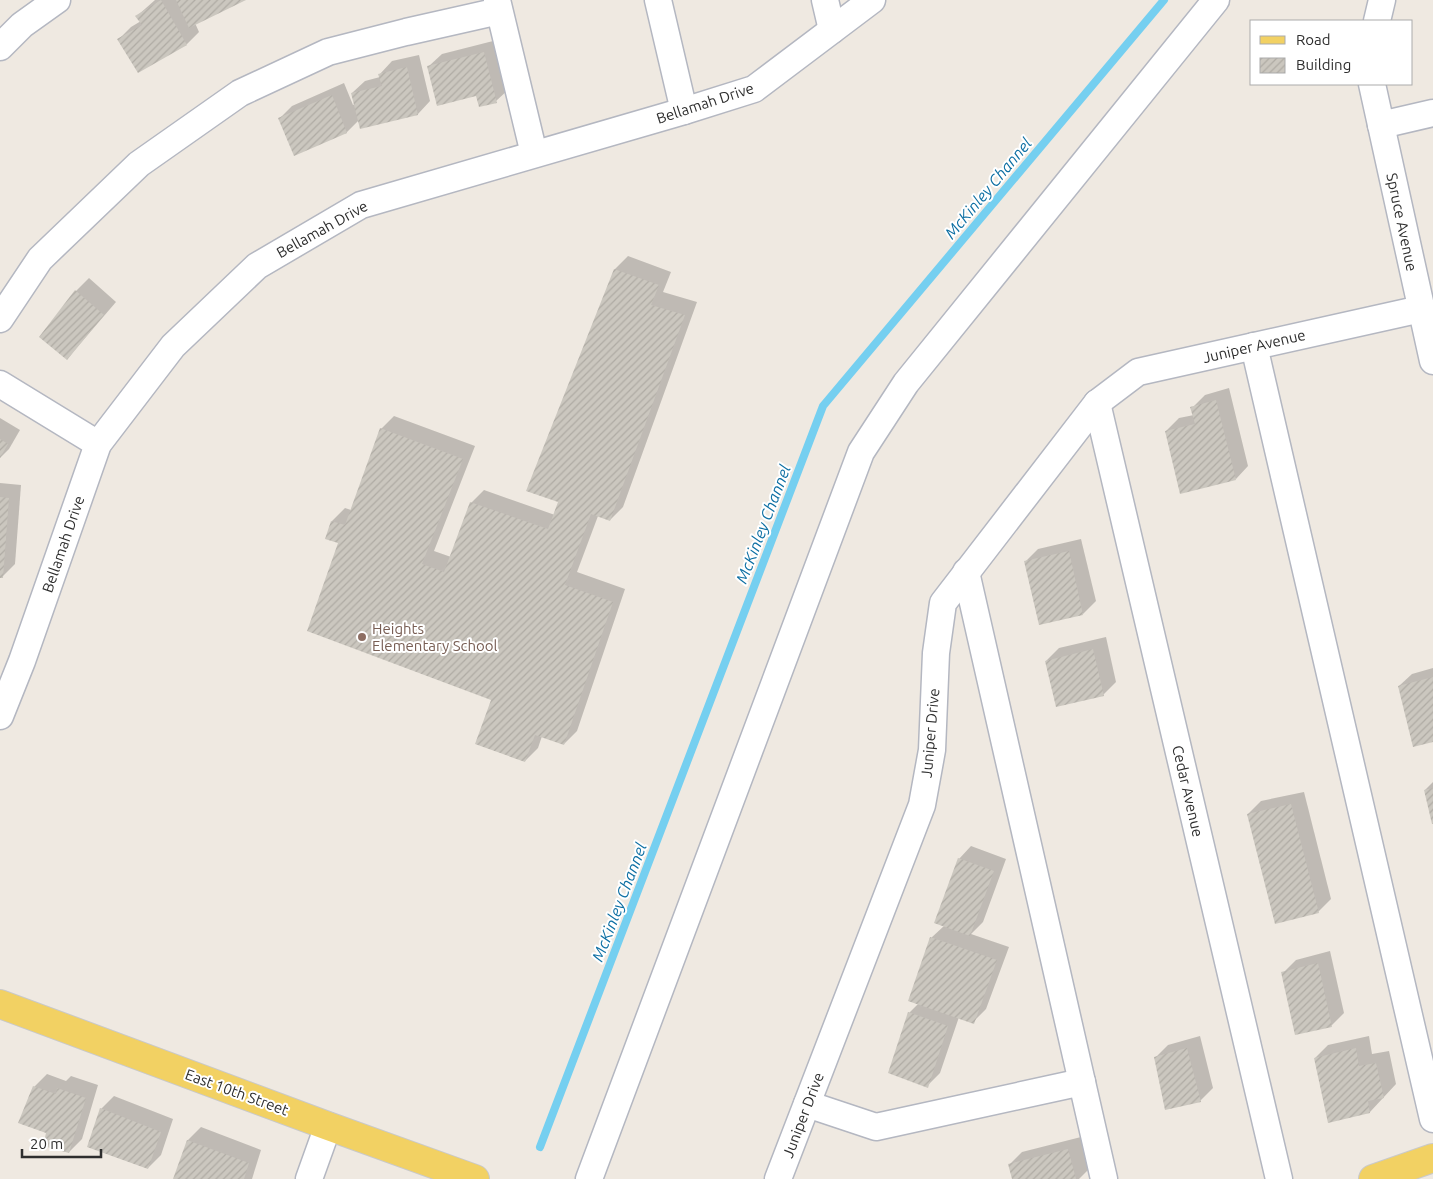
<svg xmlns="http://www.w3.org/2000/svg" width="1433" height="1179" font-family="Ubuntu,sans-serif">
<defs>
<pattern id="building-hatch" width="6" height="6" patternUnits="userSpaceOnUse" patternTransform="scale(1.25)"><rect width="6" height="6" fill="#cbc7bf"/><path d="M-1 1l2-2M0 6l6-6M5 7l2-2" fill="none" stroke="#afaba4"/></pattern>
</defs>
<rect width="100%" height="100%" fill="#efe9e1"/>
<!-- shadow -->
<g fill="#0003">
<path d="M155,0h88l-48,23 4,9 -12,12 -68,-5 12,-12 10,-6 -4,-5z"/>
<path d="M497,40l12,49 -13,12 -19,-6 -48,-29 13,-12z"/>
<path d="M419,55l11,46 -12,13 -59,6 -12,12 -68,-13 13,-13 52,-23 9,22 2,-1 -3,-11 13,-12 15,-4v-3l12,-13z"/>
<path d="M628,256l43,16 -8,20 34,10 -74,205 -13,13 -12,-4 -21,56 48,17 -48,142 -13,13 -22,-8 -4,12 -13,13 -33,-62 -153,-156 -13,-5 6,-17 13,-13 6,2 30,-81 13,-13 81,30 -41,105 17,6 20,-54 13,-13 71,25 5,-14 -32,-11 87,-221z"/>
<path d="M89,278l27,24 -49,57 -27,-22 36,-46z"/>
<path d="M1229,388l19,78 -12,13 -70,-48 13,-13 15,-3 -2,-7 13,-13z"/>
<path d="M0,418l20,12 -11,19 -9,9z"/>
<path d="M0,483l21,2 -6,79 -13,13h-2z"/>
<path d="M1081,539l15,62 -13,13 -57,-53 12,-12z"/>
<path d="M1106,637l10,45 -13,13 -57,-34 13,-13z"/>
<path d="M1433,668v73l-34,-55 13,-12z"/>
<path d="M1433,782v40l-8,-32z"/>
<path d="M1304,792l27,107 -13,13 -70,-98 13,-13z"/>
<path d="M971,846l35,13 -23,63 -12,12 38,13 -23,62 -13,13 -14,-5 -19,56 -13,13 -18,-73 9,-9 13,-66 13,-12 15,-67z"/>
<path d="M1330,951l14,62 -13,13 -48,-53 13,-13z"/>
<path d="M1200,1036l13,52 -13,13 -45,-43 13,-13z"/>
<path d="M1369,1036l3,18 17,-3 7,33 -26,28 -41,9 -14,-63 13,-13z"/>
<path d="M47,1074l19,7 5,-5 27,9 -16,54 -13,13 -21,-19 -14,-46z"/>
<path d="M114,1096l59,23 -12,36 -13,13 -47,-59z"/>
<path d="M201,1127l60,23 -9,29h-77l13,-39z"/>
<path d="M1081,1137l8,32 -10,10h-66l-4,-14 13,-13z"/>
</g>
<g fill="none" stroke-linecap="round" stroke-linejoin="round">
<!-- stream -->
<path stroke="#75cff0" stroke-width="8" d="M540,1147l283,-741 341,-406"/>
</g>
<!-- building -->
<g fill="url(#building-hatch)">
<path d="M161,0l26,45 -49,28 -21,-34 25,-14 -7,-9z"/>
<path d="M176,0h70l-57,28z"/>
<path d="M484,52l13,51 -18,4 -3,-11 -39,10 -10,-40z"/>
<path d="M407,67l11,48 -58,14 -9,-36 31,-7 -4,-12z"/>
<path d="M332,95l15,38 -53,23 -16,-38z"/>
<path d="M614,269l45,16 -8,20 34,10 -75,206 -19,-7 -26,71 48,17 -49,143 -29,-10 -10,27 -50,-18 16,-44 -184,-69 31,-88 -13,-4 6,-18 14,4 35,-97 83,31 -41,105 22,8 26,-70 78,27 10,-27 -32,-11z"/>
<path d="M75,290l29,25 -37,45 -28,-23z"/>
<path d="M1216,400l20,80 -56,14 -15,-63 30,-7 -5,-17z"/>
<path d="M0,439l8,5 -8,14z"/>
<path d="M0,497l9,1 -6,80h-3z"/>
<path d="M1069,551l14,64 -44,10 -15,-64z"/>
<path d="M1093,649l11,47 -48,11 -11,-46z"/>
<path d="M1433,677v65l-20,5 -15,-61z"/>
<path d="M1433,788v36h-1l-8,-34z"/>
<path d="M1291,804l28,109 -44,11 -28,-110z"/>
<path d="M958,858l36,13 -24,65 -36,-13z"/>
<path d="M930,937l67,23 -23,64 -66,-23z"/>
<path d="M1318,963l14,64 -37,8 -14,-63z"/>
<path d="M908,1012l40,14 -20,62 -40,-15z"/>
<path d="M1187,1048l14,54 -36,8 -11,-53z"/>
<path d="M1356,1048l3,18 17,-3 8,35 -16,3 2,12 -42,10 -14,-65z"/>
<path d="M33,1086l23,8 1,-6 29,10 -17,55 -26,-7 3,-13 -28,-10z"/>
<path d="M100,1108l61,24 -13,37 -61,-22z"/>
<path d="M187,1140l62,23 -5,16h-71z"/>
<path d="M1068,1149l8,30h-64l-4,-15z"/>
</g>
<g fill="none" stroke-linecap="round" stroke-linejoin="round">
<defs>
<g id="minor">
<path d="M497,0l37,154"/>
<path d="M658,0l26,111"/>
<path d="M825,0l7,30"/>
<path d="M1377,21l5,-21"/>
<path d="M0,47l22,-22 35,-25"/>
<path d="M1372,84l61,277"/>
<path d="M1381,125l52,-12"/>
<path d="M0,319l40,-60 99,-95 101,-71 88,-41 78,-20 93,-21"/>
<path d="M1254,346l179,773"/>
<path d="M0,384l98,60"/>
<path d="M1097,403l182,776"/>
<path d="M966,572l138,607"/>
<path d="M0,716l22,-55 76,-217 75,-98 84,-80 104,-61 323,-94 70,-22 118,-89"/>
<path d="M807,1104l69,23 206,-45"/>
<path d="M309,1179l19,-53"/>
<path d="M589,1179l272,-727 45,-69 310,-383"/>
<path d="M778,1179l144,-374 10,-55 4,-97 7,-50 154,-200 41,-31 283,-63"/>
</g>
<g id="major">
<path d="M0,1004l328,122 147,53"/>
<path d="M1373,1179l60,-21"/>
</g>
</defs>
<!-- minor casing -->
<use href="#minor" stroke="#b4b7c1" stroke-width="29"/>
<!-- major casing -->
<use href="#major" stroke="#c9c9c9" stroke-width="30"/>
<!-- minor -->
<use href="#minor" stroke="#fff" stroke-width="26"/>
<!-- major -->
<use href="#major" stroke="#f2d163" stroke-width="28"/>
</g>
<!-- markers -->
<circle fill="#8d6e63" stroke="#fff" stroke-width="2" cx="362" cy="637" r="5"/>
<g text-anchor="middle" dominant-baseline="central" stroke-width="4" stroke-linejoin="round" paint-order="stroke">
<!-- street labels -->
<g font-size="15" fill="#2e2e2e" stroke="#fff">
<text transform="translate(705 103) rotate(-18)">Bellamah Drive</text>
<text transform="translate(1402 222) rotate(78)">Spruce Avenue</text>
<text transform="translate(322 229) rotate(-29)">Bellamah Drive</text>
<text transform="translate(1254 346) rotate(-13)">Juniper Avenue</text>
<text transform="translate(63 544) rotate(-71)">Bellamah Drive</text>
<text transform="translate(930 733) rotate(-85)">Juniper Drive</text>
<text transform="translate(1188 791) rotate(77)">Cedar Avenue</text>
<text transform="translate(237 1092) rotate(20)">East 10th Street</text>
<text transform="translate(803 1115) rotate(-69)">Juniper Drive</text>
</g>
<!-- education labels -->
<g font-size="15" fill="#785e54" stroke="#fff" text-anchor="start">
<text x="372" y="628">Heights<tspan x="372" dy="17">Elementary School</tspan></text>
</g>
<!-- water labels -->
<g font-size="16" font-style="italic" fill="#0d6fa3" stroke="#fff">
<text transform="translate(988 188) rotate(-50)">McKinley Channel</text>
<text transform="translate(763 524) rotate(-69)">McKinley Channel</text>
<text transform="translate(619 902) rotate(-69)">McKinley Channel</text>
</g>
</g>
<!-- legend -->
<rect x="1250" y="20" width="162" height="65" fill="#ffffff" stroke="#ababab"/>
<rect x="1260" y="36" width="25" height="8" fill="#f2d163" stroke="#ababab"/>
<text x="1296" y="45" font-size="15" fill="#2e2e2e">Road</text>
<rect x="1260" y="58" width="25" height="15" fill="url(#building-hatch)" stroke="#ababab"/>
<text x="1296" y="70" font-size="15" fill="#2e2e2e">Building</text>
<!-- scale -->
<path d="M22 1149v8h79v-8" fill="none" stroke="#2e2e2e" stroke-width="2.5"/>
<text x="30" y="1149" font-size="15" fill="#2e2e2e" stroke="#ffffff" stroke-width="4" paint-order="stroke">20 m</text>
</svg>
